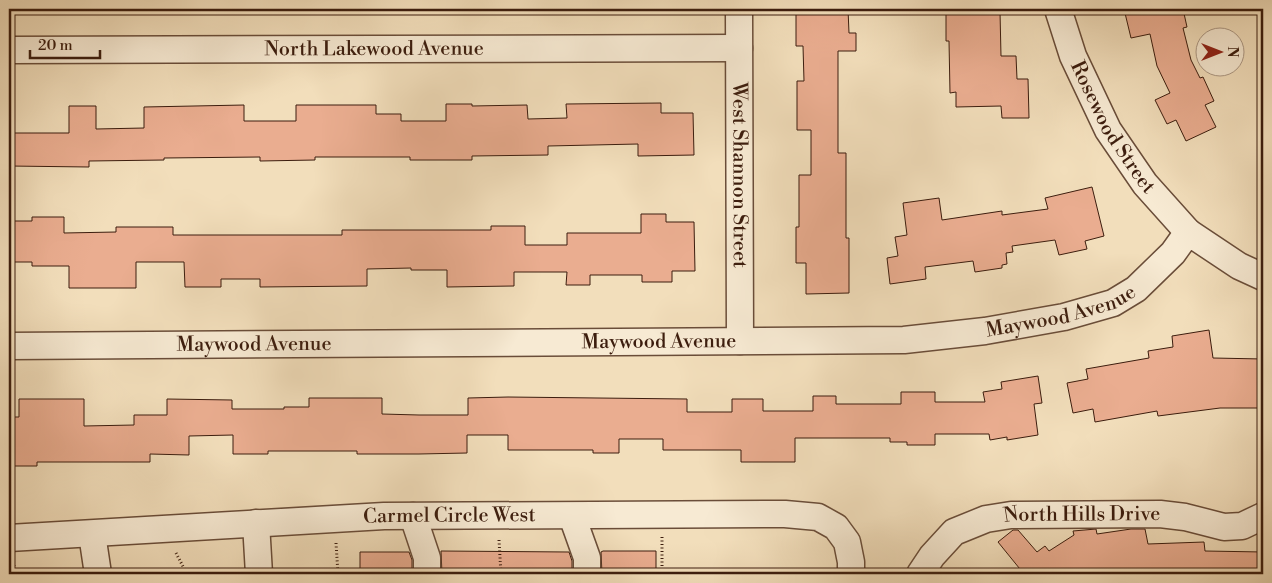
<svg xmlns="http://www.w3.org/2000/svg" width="1272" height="583" font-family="'Libre Bodoni',serif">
<rect width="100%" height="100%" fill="#f2debb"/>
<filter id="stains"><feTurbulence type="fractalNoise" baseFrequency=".004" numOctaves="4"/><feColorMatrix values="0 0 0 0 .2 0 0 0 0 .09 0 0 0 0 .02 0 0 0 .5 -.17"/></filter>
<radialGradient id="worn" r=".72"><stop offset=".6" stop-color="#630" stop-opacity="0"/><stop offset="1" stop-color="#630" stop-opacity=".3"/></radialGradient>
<!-- building -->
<g fill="#eaad90" stroke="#3c1d0e">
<path d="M796,9h52l1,24h7v18h-18v102h8v85h3v55l-43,1v-31h-10v-36h3v-52h12v-45h-14v-49h7l-1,-35h-7z"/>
<path d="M946,9h51v3h3l1,44h15l1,23h11l1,39h-27l-1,-12 -45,1v-15l-6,1 -1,-52h-3z"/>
<path d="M1124,9h59l4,18 -4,1 8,32 9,18 3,-1 11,24 -9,4 11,22 -30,14 -10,-21 -9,4 -12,-24 15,-7 -13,-27 -7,-32 -19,4z"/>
<path d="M661,103v10h32l1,42 -56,1v-12l-90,2v9l-76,1v4h-62v-3h-95v3l-55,1v-4l-96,1v2l-75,1v6l-80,-1v-33h60v-27h27v23l48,-1v-21l100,-2v16h52v-16h80v9h25v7h45v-17h26v2l55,-1 1,14 39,-1 -1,-14z"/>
<path d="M1092,187l12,49 -19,5 2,8 -28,6 -4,-15 -43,6 1,6 -7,1 1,11 -5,1v3l-27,4 -2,-11 -48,6 1,12 -36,5 -3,-26 11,-2 -3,-19 12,-2 -4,-32 36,-5 3,22 60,-9v4l46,-6 -3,-11z"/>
<path d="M641,214h25v8h28l1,49h-23v11h-30v-7h-52v10h-24l1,-13h-53v14l-67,1v-17h-36v-2l-44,1v17l-107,1v-8h-39v8h-36l-1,-25h-48v26h-67v-22h-37v-4h-23v-41h23v-4h32v16l52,-1v-5h57v8h169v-5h149v-4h34v19h42v-12h74z"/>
<path d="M1209,330l4,28 50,1 -1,49h-42l-62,8 -1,-5 -62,11 -2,-13 -20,4 -6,-30 21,-4 -2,-10 63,-11 -1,-7 25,-4 -1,-11z"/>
<path d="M1038,376l4,27 -8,1 4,31 -31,5v-3l-17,3 -1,-6h-54v11h-28v-3h-17v-4h-95v24h-54v-12h-78v-11h-44v14h-26v-3h-85v-15h-41v18l-48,1h-62v-3h-89v3h-35v-19l-44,1v19l-39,-1v8h-113v4h-28v-49h10v-18h65v27l50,-1v-10h33v-16l65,1v9h52v-2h25v-9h73v16l37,1h49v-17l40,-1 179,2v13h45v-13h31v12h50v-15h23v8h65v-12h34v10h50l-2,-10 19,-3 -1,-7z"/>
<path d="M1096,529l1,5 34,-5h14l3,15 56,-2 1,9 58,1v22h-239l-26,-32 15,-12h5l19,22 8,-6 4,5 25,-16 -1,-4z"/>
<path d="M441,551l128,1 3,9v13h-130z"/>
<path d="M603,551h53v23h-54l-1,-22z"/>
<path d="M360,552h49l3,8v14h-52z"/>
</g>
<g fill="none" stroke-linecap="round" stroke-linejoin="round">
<defs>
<g id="minor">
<path id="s1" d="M739,9l1,332"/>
<path id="s2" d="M1058,9l15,47 35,74 37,54 43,48"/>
<path id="s3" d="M9,50l730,-2"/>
<path id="s4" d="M9,346l895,-6 81,-9 79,-14 49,-14 23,-14 37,-36 15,-21 51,34 24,11"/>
<path d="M413,516l14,42v16"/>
<path d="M572,516l15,42v16"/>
<path d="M256,523l3,51"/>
<path d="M92,534l6,40"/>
<path id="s5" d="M9,538l375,-22 401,-2 33,3 18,10 11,15 4,20v12"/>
<path id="s6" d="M920,574l12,-18 22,-24 32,-13 25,-4 149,-1 25,3 39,10 18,-1 21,-10"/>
</g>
</defs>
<!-- minor casing -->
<use href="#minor" stroke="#6a4d39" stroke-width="29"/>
<!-- path -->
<g stroke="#3c1d0e" stroke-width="3" stroke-dasharray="1 2.5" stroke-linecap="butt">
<path d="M662,537v37"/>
<path d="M499,540l2,34"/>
<path d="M336,543l2,31"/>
<path d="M176,553l11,21"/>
<path d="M13,562l3,12"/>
</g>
<!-- minor -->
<use href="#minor" stroke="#f7ead3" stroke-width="26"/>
</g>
<g text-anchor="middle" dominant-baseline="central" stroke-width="5" stroke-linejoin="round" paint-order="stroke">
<!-- street labels -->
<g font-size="20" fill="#3c1d0e" stroke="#f7ead3">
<text stroke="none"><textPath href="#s3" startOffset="365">North Lakewood Avenue</textPath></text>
<text stroke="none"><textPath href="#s2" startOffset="131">Rosewood Street</textPath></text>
<text stroke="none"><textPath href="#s1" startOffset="166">West Shannon Street</textPath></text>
<text stroke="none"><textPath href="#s4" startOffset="1055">Maywood Avenue</textPath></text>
<text stroke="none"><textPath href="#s4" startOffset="650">Maywood Avenue</textPath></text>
<text stroke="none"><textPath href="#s4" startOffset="245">Maywood Avenue</textPath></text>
<text stroke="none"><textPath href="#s6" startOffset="185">North Hills Drive</textPath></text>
<text stroke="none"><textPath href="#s5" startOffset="441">Carmel Circle West</textPath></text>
</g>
</g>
<!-- margin -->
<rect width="1272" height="583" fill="none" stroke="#f2debb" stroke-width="30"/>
<rect x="10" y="10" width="1252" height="563" fill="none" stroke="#3c1d0e" stroke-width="2.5"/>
<rect x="15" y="15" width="1242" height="553" fill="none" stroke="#3c1d0e"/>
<!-- north arrow -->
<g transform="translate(1220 52) rotate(90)"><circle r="24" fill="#f7ead3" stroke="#ac9884"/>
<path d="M0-4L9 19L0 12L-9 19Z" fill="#8f2418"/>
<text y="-8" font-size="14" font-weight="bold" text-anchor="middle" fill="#3c1d0e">N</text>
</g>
<!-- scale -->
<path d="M30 50v8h70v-8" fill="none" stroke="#3c1d0e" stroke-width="2.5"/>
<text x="38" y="50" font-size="15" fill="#3c1d0e" stroke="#f7ead3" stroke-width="4" paint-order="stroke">20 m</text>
<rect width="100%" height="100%" filter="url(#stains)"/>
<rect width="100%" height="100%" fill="url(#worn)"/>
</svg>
